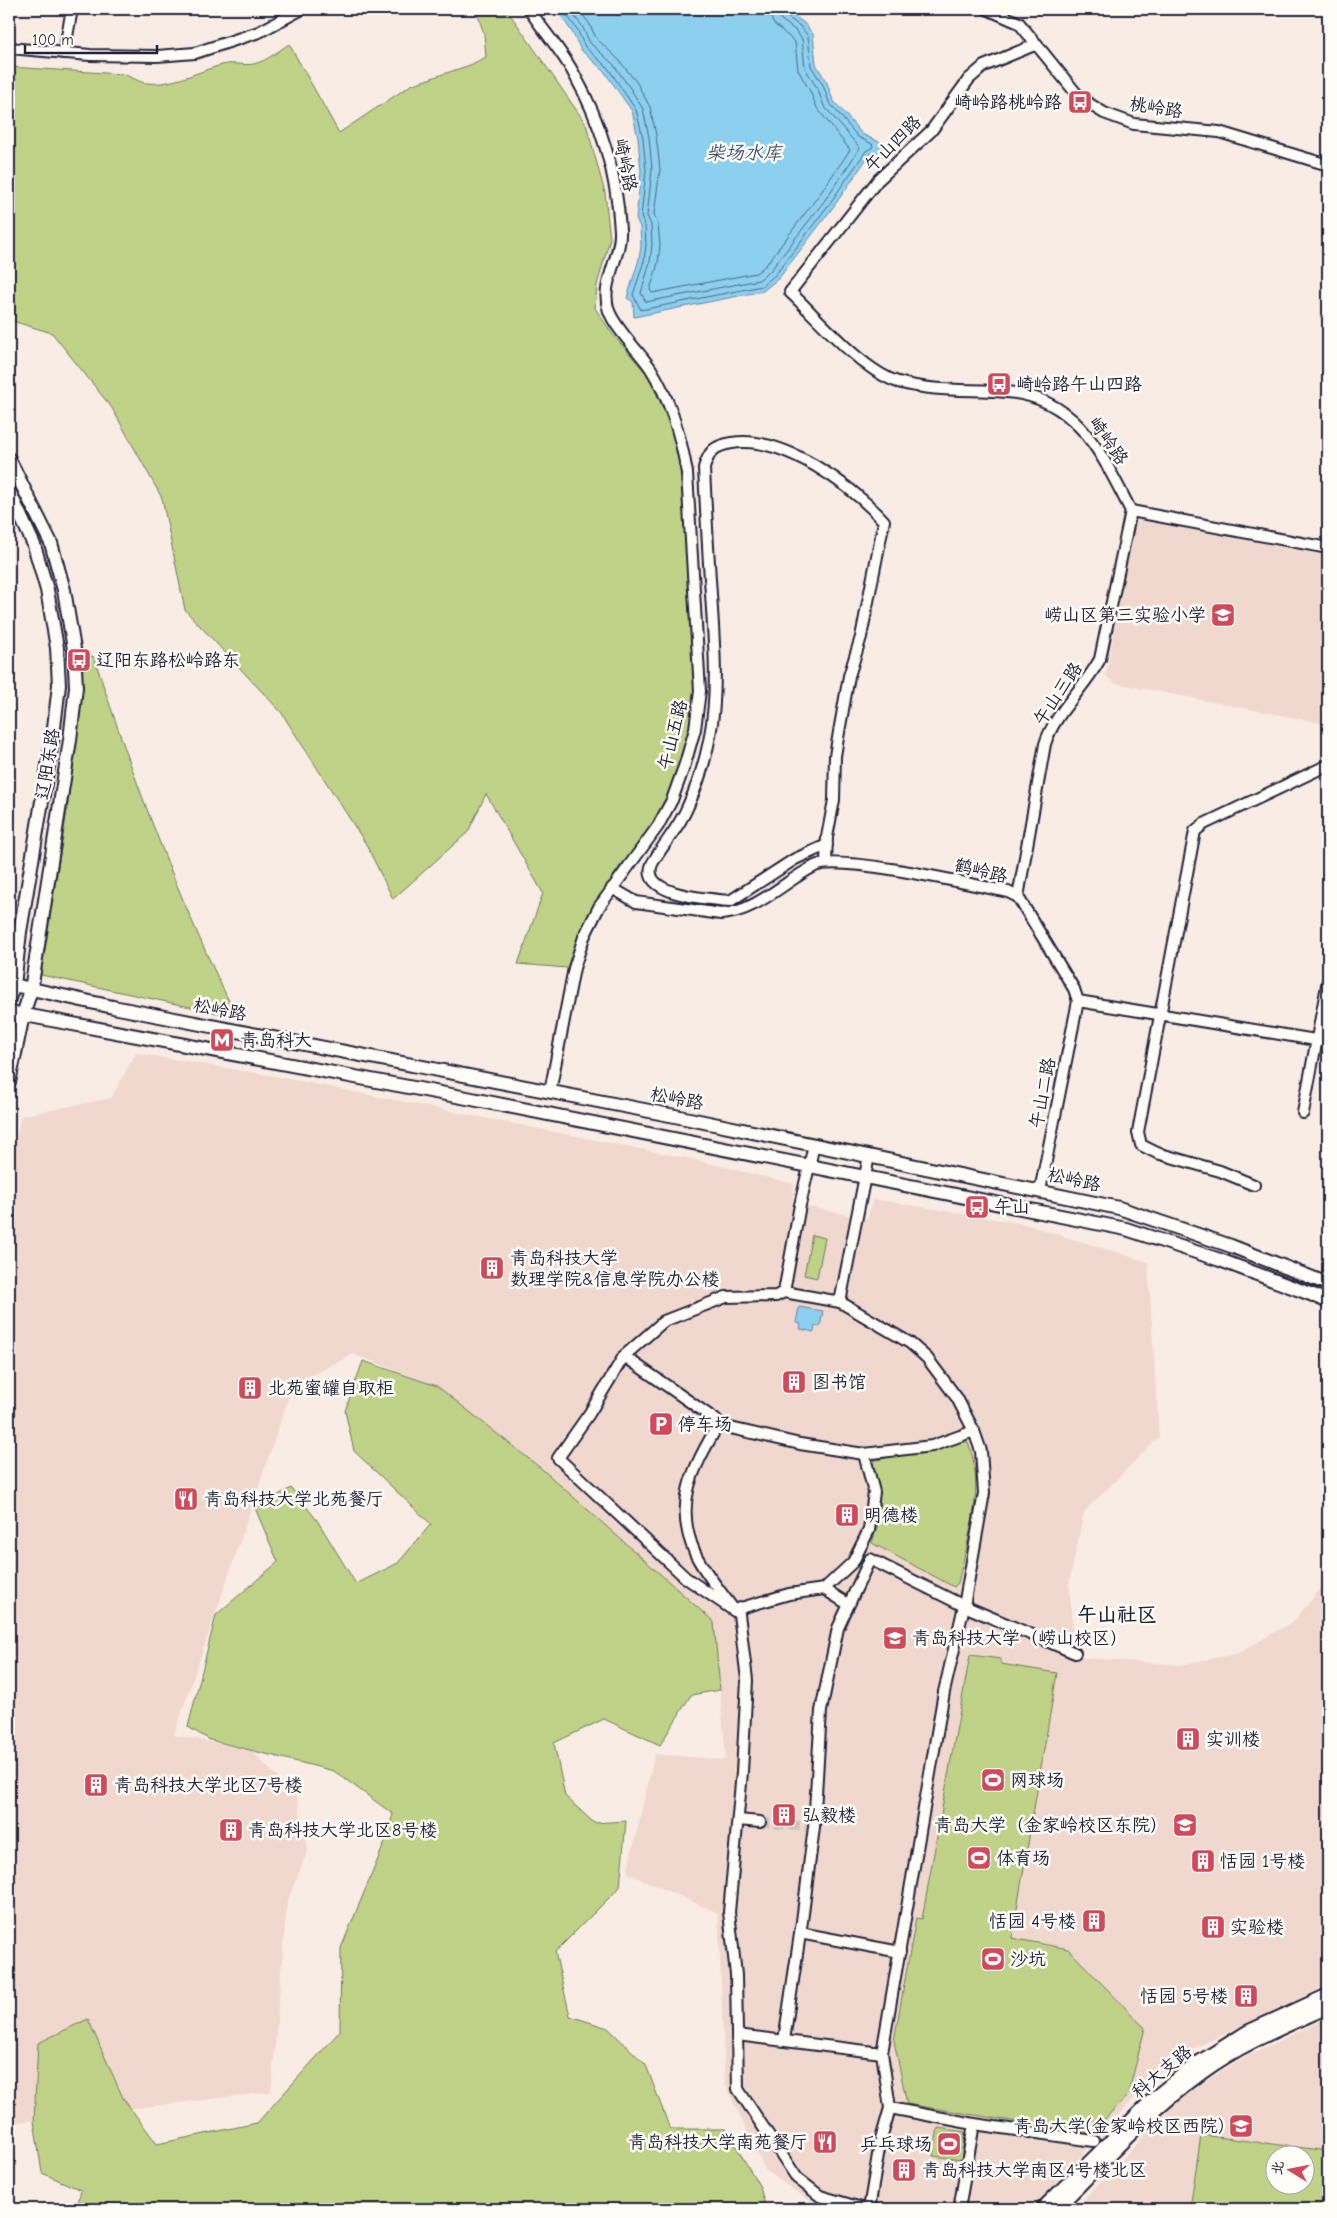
<svg xmlns="http://www.w3.org/2000/svg" width="1337" height="2218" font-family="'Comic Neue','LXGW WenKai TC',sans-serif">
<rect width="100%" height="100%" fill="#f8ece4"/>
<filter id="ink" filterUnits="userSpaceOnUse"><feTurbulence type="fractalNoise" baseFrequency=".02" numOctaves="2"/><feDisplacementMap in="SourceGraphic" scale="10" xChannelSelector="R" yChannelSelector="G"/><feConvolveMatrix kernelMatrix="1 2 1 2 8 2 1 2 1" color-interpolation-filters="sRGB"/></filter>
<g filter="url(#ink)">
<!-- built -->
<g fill="#f1d8ce" fill-rule="evenodd">
<path d="M1140,520l188,36v134l-6,33 -208,-40 -8,-8 28,-150z"/>
<path d="M136,1053l138,23 417,83 103,25 -2,21h8l67,14 6,-20 151,25 124,38 11,175 -75,75 -15,71 6,70 -2,4 107,8 59,-12 55,-32 34,-41v405l-146,69 -33,27 -116,128h-211l-57,-39 -40,-86 -7,-171 -91,-40 28,-119 71,6 -12,-138 -171,-152 -106,-84 -84,-32 -60,31 -119,350 77,15 46,48 11,52 -21,52 -16,190 -262,31v-943l12,-64 90,-18z"/>
<path d="M1328,2017v192h-254l109,-113 51,-33zM1274,2156h30v30h-30z"/>
</g>
<!-- green -->
<g fill="#bfd287" stroke="#707a61" fill-rule="evenodd">
<path d="M476,9h27l9,8 74,107 19,69 5,46 -13,46 -2,23 18,27 35,40 24,53 10,52 7,93 6,118 -6,40 -16,55 -22,45 -32,36 -18,28 -19,33 -15,40 -49,-4 25,-71 -57,-99 -18,38 -75,67 -27,-55 -85,-132 -96,-102 -23,-112 -50,-90 -60,-75 -43,-13v-253l113,7c9,2 18,9 25,9 26,3 51,-12 75,-18 12,-4 25,3 38,-3 10,-4 20,-12 29,-18l50,89 72,-48 59,-20 16,-8 -2,-23z"/>
<path d="M82,653l12,4c40,123 85,245 143,360l-196,-42 27,-171z"/>
<path d="M812,1235l13,3 -8,40 -13,-3z"/>
<path d="M363,1361l74,25 106,84 171,152 6,68 -29,5 -31,50 -56,-26 -50,24 11,53 29,27 32,-2 -6,66 -65,65 15,64 38,12 38,37 24,64h56l34,58 6,22h-689l4,-19 -39,-17 -8,-52 4,-78 50,-24 35,79 34,46 100,-21 83,-92 1,-83 44,-106 8,-28 -59,-43 -124,-31 -22,-13 28,-112 62,-53 -23,-54 36,-20 26,32 39,64 42,-21 33,-39 -77,-73 -9,-40z"/>
<path d="M959,1442h9c18,46 0,95 -10,141l-4,4 -82,-44 8,-25 -3,-37 -5,-20z"/>
<path d="M970,1655l31,4v5l56,9 -45,265 56,11 77,79 -17,67 -29,30 -1,10 -191,-31 -13,-63 22,-123 6,1z"/>
<path d="M938,2128l27,4 -4,28 -28,-4z"/>
<path d="M1201,2135l127,16v58h-138zM1274,2156h30v30h-30z"/>
</g>
<!-- water -->
<g fill="#8dcfef" stroke="#628aa7">
<path d="M556,9h228l20,14 9,11 3,30 11,19 6,17 29,34 26,12 2,3 -20,5 -36,52 -55,72 -16,13 -129,26 -1,-15 -6,-4 12,-39 2,-13 -1,-19 -4,-8 5,-48 -3,-33 -6,-27 -28,-40 -23,-21 -9,-18z"/>
<path d="M799,1307l24,4 -3,16 -5,-1 -1,6 -14,-3 1,-5 -5,-1z"/>
</g>
<g fill="none" stroke-linecap="round" stroke-linejoin="round">
<!-- shore -->
<g stroke="#4d6783" stroke-width="1">
<path d="M562,9l15,20 8,18 23,21 28,42 7,28 3,32 -5,47 4,9 1,19 -2,16 -11,34 8,15 121,-24 14,-12 54,-71 36,-52 7,-4 -1,-3 -14,-7 -29,-35 -6,-17 -12,-19 -3,-30 -8,-10 -17,-12 -1,-5"/>
<path d="M569,9l13,17 8,17 23,21 17,24 13,21 6,28 3,33 -5,46 4,9 1,20 -2,17 -9,31 5,9 113,-22 12,-10 54,-70 35,-52 -36,-42 -7,-18 -12,-20 -3,-29 -6,-8 -17,-13 -3,-9"/>
<path d="M578,9l11,14 7,15 23,22 18,23 13,24 6,28 4,34 -6,45 4,11 2,20 -2,18 -8,27 2,3 104,-20 10,-8 53,-70 31,-45 -33,-42 -7,-17 -12,-21 -3,-28 -22,-19 -5,-14"/>
</g>
<!-- minor-tunnel -->
<path stroke="#cdc4c2" stroke-width="10" stroke-dasharray="10 5" stroke-linecap="butt" d="M760,1822l46,5"/>
<defs>
<g id="minor">
<path d="M529,9c14,22 33,42 45,65 27,48 43,101 46,156 2,27 -21,54 -11,81 7,19 31,41 42,58 20,32 30,68 36,104l13,218 -5,38 -10,35 -13,36 -14,26 -59,81 -15,30 -10,31 -24,124"/>
<path d="M987,9l32,14 61,75 24,15 30,11 85,8 109,33"/>
<path d="M1037,44l-53,22 -15,13 -38,52 -53,49 -88,112c28,26 72,79 108,90 35,10 72,7 109,10 71,6 95,63 124,119l197,37"/>
<path d="M9,48l81,7 67,1 38,-3 64,-21 43,-23"/>
<path d="M64,53l8,-44"/>
<path d="M826,863l1,-26 7,-37 1,-44 4,-24 10,-56 12,-39 23,-116c-33,-36 -101,-86 -152,-78 -18,3 -23,8 -28,25 2,42 4,84 7,126 5,79 11,137 -23,212 -9,22 -25,38 -36,58 -13,32 59,35 78,37l65,-42 32,-14"/>
<path d="M612,888l24,14 85,12c36,-2 63,-33 94,-48 25,-12 159,19 193,26l10,5 56,92 4,12 250,41"/>
<path d="M1018,897l27,-153c10,-32 39,-55 55,-85l31,-148"/>
<path d="M1303,1113l25,-133"/>
<path d="M1254,1185l-34,-14 -63,-18 -16,-8 -3,-13 57,-301 9,-7 124,-59"/>
<path d="M1040,1191l38,-190"/>
<path d="M784,1292l16,-87 14,-60"/>
<path d="M840,1302l29,-146"/>
<path d="M624,1356l102,71 74,17 64,10 68,-8 42,-15"/>
<path d="M719,1423c-24,43 -47,79 -24,130 8,18 28,41 39,57l55,-16 35,-5 24,15"/>
<path d="M824,1589l29,-27 16,-32 5,-38 -10,-38"/>
<path d="M738,1820l22,2"/>
<path d="M800,1933l100,19"/>
<path d="M737,2035l145,18"/>
<path d="M784,2040l18,-119 12,-94 7,-116 17,-83 32,-69 94,47 111,47"/>
<path d="M890,2108l84,16 120,17"/>
<path d="M865,2209l-45,-13 -23,-18 -59,-89 -2,-114 -7,-63 13,-140 5,-92 -8,-66 -53,-36 -128,-120 31,-44 35,-58 40,-35 62,-24 50,-1 8,-4 56,10 70,41 17,15 30,40 17,33 7,20 3,42 -20,113 -20,86 -62,361 8,55 -10,35 -11,66"/>
<path d="M959,2209l15,-85"/>
</g>
<g id="major">
<path d="M9,459l42,84 13,47 10,59 2,38 -6,53 -39,250 -8,25 -14,67"/>
<path d="M9,491l25,54 13,45 10,58 2,37 -6,51 -33,196 -6,53 -5,13"/>
<path d="M9,984l104,23 562,109 444,92 112,38 97,38"/>
<path d="M9,1012l458,86 659,131 94,31 93,35 15,7"/>
<path d="M1042,2209l111,-110 43,-35 51,-32 81,-37"/>
<path d="M1056,2209c47,-47 93,-98 147,-137 38,-28 83,-46 125,-65"/>
</g>
</defs>
<!-- minor casing -->
<use href="#minor" stroke="#22223b" stroke-width="14"/>
<!-- major casing -->
<use href="#major" stroke="#22223b" stroke-width="16"/>
<!-- minor -->
<use href="#minor" stroke="#fdfcf7" stroke-width="10"/>
<!-- major -->
<use href="#major" stroke="#fdfcf7" stroke-width="12"/>
</g>
</g>
<!-- icons -->
<defs>
<symbol id="bus-square" viewBox="-11 -11 22 22"><rect x="-9" y="-9" width="18" height="18" rx="4" fill="#d1495b" stroke="#fdfcf7"/><path d="M-5-6H5V4H4V6H2V4H-2V6H-4V4H-5ZM-3.5-4V0h7V-4ZM-3.5 1.2v1.5H-2V1.2ZM2 1.2v1.5H3.5V1.2Z" fill="#fff"/></symbol>
<symbol id="school-square" viewBox="-11 -11 22 22"><rect x="-9" y="-9" width="18" height="18" rx="4" fill="#d1495b" stroke="#fdfcf7"/><path d="M0-5L7-2L0 1L-7-2ZM-4 1L0 2.5L4 1V4Q0 6-4 4Z" fill="#fff"/></symbol>
<symbol id="metro-square" viewBox="-11 -11 22 22"><rect x="-9" y="-9" width="18" height="18" rx="4" fill="#d1495b" stroke="#fdfcf7"/><path d="M-5.5 5V-5H-3L0 0L3-5H5.5V5H3V-.5L0 4L-3-.5V5Z" fill="#fff"/></symbol>
<symbol id="building-square" viewBox="-11 -11 22 22"><rect x="-9" y="-9" width="18" height="18" rx="4" fill="#d1495b" stroke="#fdfcf7"/><path d="M-4-6H4V6H1V3H-1V6H-4ZM-2.5-4.3h1.7v1.8h-1.7ZM.8-4.3h1.7v1.8H.8ZM-2.5-1h1.7V.8h-1.7ZM.8-1h1.7V.8H.8Z" fill="#fff"/></symbol>
<symbol id="parking-square" viewBox="-11 -11 22 22"><rect x="-9" y="-9" width="18" height="18" rx="4" fill="#d1495b" stroke="#fdfcf7"/><path d="M-3.5-5.5H1a3.5 3.5 0 0 1 0 7H-1V5.5H-3.5ZM-1-3.4V-.6H.8a1.4 1.4 0 0 0 0-2.8Z" fill="#fff"/></symbol>
<symbol id="restaurant-square" viewBox="-11 -11 22 22"><rect x="-9" y="-9" width="18" height="18" rx="4" fill="#d1495b" stroke="#fdfcf7"/><path d="M-5-6h1v4h1v-4h1v4h1v-4h1v5L-1.5 .5V6h-2V.5L-5-1ZM5-6V6H3V1.5H1.5Q1.5-4 5-6Z" fill="#fff"/></symbol>
<symbol id="university-square" viewBox="-11 -11 22 22"><rect x="-9" y="-9" width="18" height="18" rx="4" fill="#d1495b" stroke="#fdfcf7"/><path d="M0-5L7-2L0 1L-7-2ZM-4 1L0 2.5L4 1V4Q0 6-4 4Z" fill="#fff"/></symbol>
<symbol id="stadium-square" viewBox="-11 -11 22 22"><rect x="-9" y="-9" width="18" height="18" rx="4" fill="#d1495b" stroke="#fdfcf7"/><path d="M0-5a6.5 5 0 1 0 0 10a6.5 5 0 1 0 0-10ZM-3.5-1.8h7v3.6h-7Z" fill="#fff"/></symbol>
</defs>
<g fill-rule="evenodd">
<use href="#bus-square" x="1066" y="88" width="28" height="28"/>
<use href="#bus-square" x="985" y="370" width="28" height="28"/>
<use href="#school-square" x="1209" y="601" width="28" height="28"/>
<use href="#bus-square" x="65" y="646" width="28" height="28"/>
<use href="#metro-square" x="208" y="1026" width="28" height="28"/>
<use href="#bus-square" x="963" y="1193" width="28" height="28"/>
<use href="#building-square" x="478" y="1254" width="28" height="28"/>
<use href="#building-square" x="780" y="1368" width="28" height="28"/>
<use href="#building-square" x="236" y="1374" width="28" height="28"/>
<use href="#parking-square" x="647" y="1410" width="28" height="28"/>
<use href="#restaurant-square" x="172" y="1485" width="28" height="28"/>
<use href="#building-square" x="833" y="1501" width="28" height="28"/>
<use href="#university-square" x="881" y="1624" width="28" height="28"/>
<use href="#building-square" x="1174" y="1725" width="28" height="28"/>
<use href="#stadium-square" x="979" y="1766" width="28" height="28"/>
<use href="#building-square" x="82" y="1771" width="28" height="28"/>
<use href="#building-square" x="770" y="1801" width="28" height="28"/>
<use href="#university-square" x="1171" y="1811" width="28" height="28"/>
<use href="#building-square" x="217" y="1816" width="28" height="28"/>
<use href="#stadium-square" x="965" y="1844" width="28" height="28"/>
<use href="#building-square" x="1189" y="1847" width="28" height="28"/>
<use href="#building-square" x="1080" y="1907" width="28" height="28"/>
<use href="#building-square" x="1199" y="1913" width="28" height="28"/>
<use href="#stadium-square" x="979" y="1945" width="28" height="28"/>
<use href="#building-square" x="1232" y="1982" width="28" height="28"/>
<use href="#university-square" x="1227" y="2112" width="28" height="28"/>
<use href="#restaurant-square" x="811" y="2128" width="28" height="28"/>
<use href="#stadium-square" x="935" y="2130" width="28" height="28"/>
<use href="#building-square" x="890" y="2156" width="28" height="28"/>
</g>
<g text-anchor="middle" dominant-baseline="central" stroke-width="5" stroke-linejoin="round" paint-order="stroke">
<!-- poi labels -->
<g font-size="18" fill="#22223b" stroke="#fdfcf7" text-anchor="start">
<text x="1062" y="102" text-anchor="end">崎岭路桃岭路</text>
<text x="1016" y="384">崎岭路午山四路</text>
<text x="1206" y="615" text-anchor="end">崂山区第三实验小学</text>
<text x="96" y="660">辽阳东路松岭路东</text>
<text x="240" y="1040">青岛科大</text>
<text x="994" y="1207">午山</text>
<text x="510" y="1258">青岛科技大学<tspan x="510" dy="21">数理学院&amp;信息学院办公楼</tspan></text>
<text x="812" y="1382">图书馆</text>
<text x="268" y="1388">北苑蜜罐自取柜</text>
<text x="678" y="1424">停车场</text>
<text x="204" y="1499">青岛科技大学北苑餐厅</text>
<text x="864" y="1515">明德楼</text>
<text x="912" y="1638">青岛科技大学（崂山校区）</text>
<text x="1206" y="1739">实训楼</text>
<text x="1010" y="1780">网球场</text>
<text x="114" y="1785">青岛科技大学北区7号楼</text>
<text x="802" y="1815">弘毅楼</text>
<text x="1168" y="1825" text-anchor="end">青岛大学（金家岭校区东院）</text>
<text x="248" y="1830">青岛科技大学北区8号楼</text>
<text x="996" y="1858">体育场</text>
<text x="1220" y="1861">恬园 1号楼</text>
<text x="1076" y="1921" text-anchor="end">恬园 4号楼</text>
<text x="1230" y="1927">实验楼</text>
<text x="1010" y="1959">沙坑</text>
<text x="1228" y="1996" text-anchor="end">恬园 5号楼</text>
<text x="1224" y="2126" text-anchor="end">青岛大学(金家岭校区西院)</text>
<text x="808" y="2142" text-anchor="end">青岛科技大学南苑餐厅</text>
<text x="932" y="2144" text-anchor="end">乒乓球场</text>
<text x="922" y="2170">青岛科技大学南区4号楼北区</text>
</g>
<!-- street labels -->
<g font-size="18" fill="#22223b" stroke="#fdfcf7">
<text transform="translate(1156 108) rotate(9)">桃岭路</text>
<text transform="translate(893 144) rotate(-45)">午山四路</text>
<text transform="translate(625 165) rotate(78)">崎岭路</text>
<text transform="translate(1108 441) rotate(55)">崎岭路</text>
<text transform="translate(1058 694) rotate(-56)">午山三路</text>
<text transform="translate(673 735) rotate(-76)">午山五路</text>
<text transform="translate(48 764) rotate(-81)">辽阳东路</text>
<text transform="translate(981 871) rotate(13)">鹤岭路</text>
<text transform="translate(220 1010) rotate(11)">松岭路</text>
<text transform="translate(1043 1093) rotate(-79)">午山二路</text>
<text transform="translate(677 1099) rotate(11)">松岭路</text>
<text transform="translate(1074 1180) rotate(12)">松岭路</text>
<text transform="translate(1162 2072) rotate(-40)">科大支路</text>
</g>
<!-- water labels -->
<g font-size="19" font-style="italic" fill="#425671" stroke="#fdfcf7">
<text x="744" y="153">柴场水库</text>
</g>
<!-- quarter labels -->
<g font-size="20" font-weight="bold" fill="#22223b" stroke="#fdfcf7">
<text x="1117" y="1614">午山社区</text>
</g>
</g>
<!-- margin -->
<rect width="1337" height="2218" fill="none" stroke="#fdfcf7" stroke-width="30"/>
<rect x="15" y="15" width="1307" height="2188" fill="none" stroke="#22223b" stroke-width="2" filter="url(#ink)"/>
<!-- north arrow -->
<g transform="translate(1290 2170) rotate(280)"><circle r="24" fill="#fdfcf7" stroke="#a5a5ac"/>
<path d="M0-4L9 19L0 12L-9 19Z" fill="#d1495b"/>
<text y="-8" font-size="14" font-weight="bold" text-anchor="middle" fill="#22223b">北</text>
</g>
<!-- scale -->
<path d="M25 45v8h132v-8" fill="none" stroke="#22223b" stroke-width="2.5"/>
<text x="32" y="45" font-size="15" fill="#22223b" stroke="#fdfcf7" stroke-width="4" paint-order="stroke">100 m</text>
</svg>
